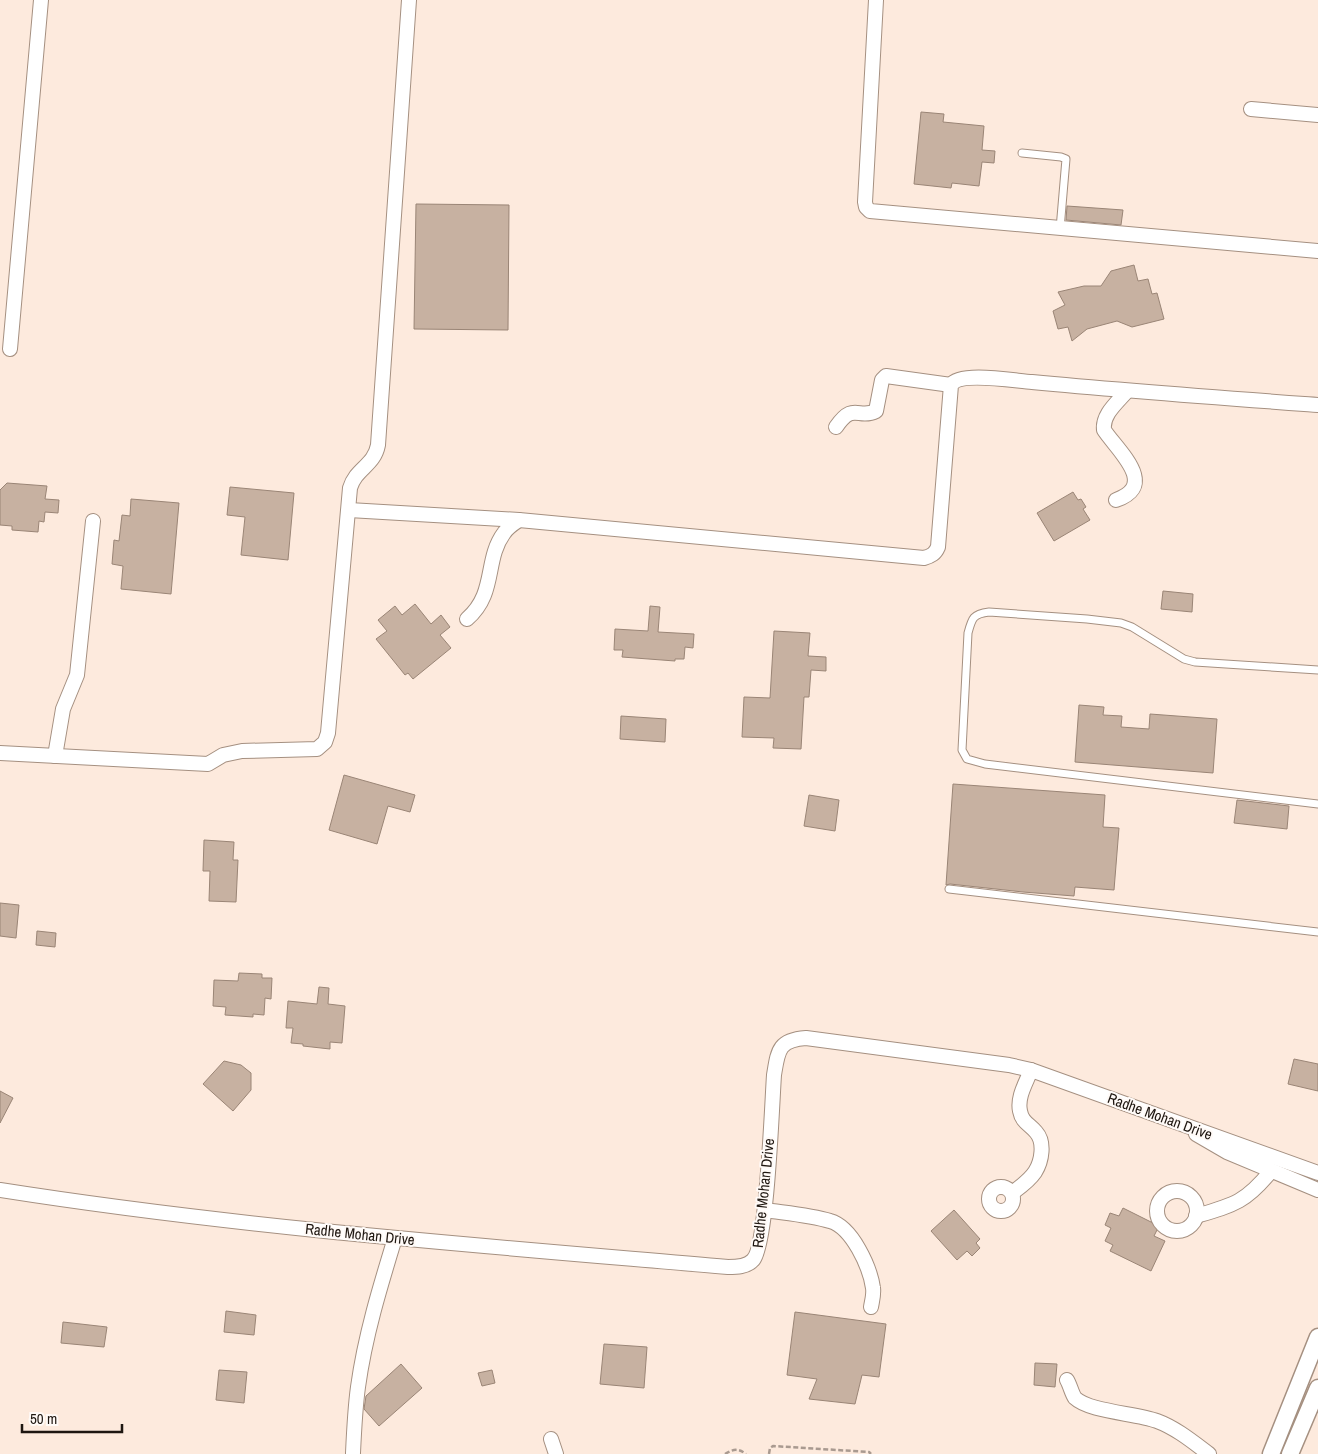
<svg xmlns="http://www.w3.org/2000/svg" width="1318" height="1454" font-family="'Archivo Narrow',sans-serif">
<rect width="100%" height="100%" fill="#fdeadd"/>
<!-- building -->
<g fill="#c7b1a1" stroke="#9a8576">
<path d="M921,112l23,2 -1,8 41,4 -2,24 13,1 -1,12 -12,-1 -3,24 -27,-3 -1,5 -37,-4z"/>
<path d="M416,204l93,1 -1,125 -94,-1z"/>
<path d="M1067,206l56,4 -2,15 -55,-5z"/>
<path d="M1134,265l4,16 10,-2 4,15 5,-1 7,26 -32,8 -15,-6 -30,8 -15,12 -4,-14 -10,2 -5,-18 12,-6 -7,-13 26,-6h17l10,-15z"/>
<path d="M7,483l40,3 -2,13 14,1 -1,13 -13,-1 -1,10 -5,-1 -1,11 -26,-2v-4l-12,-1v-35z"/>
<path d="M230,487l64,6 -6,67 -47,-5 4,-38 -18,-2z"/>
<path d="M1073,492l5,8 3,-1 5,8 -3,2 7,11 -36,21 -17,-28z"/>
<path d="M131,499l48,4 -8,91 -50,-5 2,-23 -11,-2 2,-24 5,1 3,-26 8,1z"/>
<path d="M1163,591l30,3 -1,18 -31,-3z"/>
<path d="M415,604l16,20 10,-9 9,12 -10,8 11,13 -38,31 -5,-6 -3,2 -29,-36 11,-8 -9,-11 17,-14 7,9z"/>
<path d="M650,606l10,1 -2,25 36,2 -1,14 -8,-1 -1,12h-9v2l-53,-4 1,-7h-9l1,-21 33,2z"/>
<path d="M774,631l36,2 -2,23 18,1v14l-15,-1 -2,27h-5l-3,52 -28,-1 1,-10 -32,-1 2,-40 26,1z"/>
<path d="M1079,705l25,2 -1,8 19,1 -1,11 28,2 1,-15 67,5 -4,54 -138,-11z"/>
<path d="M621,716l45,3 -1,23 -45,-3z"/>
<path d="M344,775l71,20 -5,17 -22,-6 -11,38 -48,-14z"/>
<path d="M953,784l152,11 -2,32 16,1 -5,62 -39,-3 -1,9 -51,-4 -73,-8 -4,1z"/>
<path d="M809,795l30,5 -4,31 -31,-5z"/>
<path d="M1237,800l52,6 -2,23 -53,-6z"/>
<path d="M204,840l30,2 -1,18h5l-2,42 -27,-1 1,-30h-7z"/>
<path d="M0,903l19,2 -3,33 -16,-2z"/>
<path d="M37,931l19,2 -1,14 -19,-2z"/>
<path d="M239,973l23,1v4h10l-1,21 -6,-1 -1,17 -11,-1v3l-28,-2 1,-8 -13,-1 1,-26 24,1z"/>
<path d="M319,987l10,1 -1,16 17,2 -3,37 -12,-1v7l-27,-3v-2l-12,-1 2,-15h-7l2,-27 29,3z"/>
<path d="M1294,1059l24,5v27l-30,-7z"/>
<path d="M224,1061l17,4 10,8v17l-18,21 -30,-27z"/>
<path d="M0,1091l13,7 -13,25z"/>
<path d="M1123,1208l36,18 -5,10 11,5 -14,30 -41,-20 3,-6 -8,-4 6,-13 -6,-3 5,-12 9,3z"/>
<path d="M954,1210l26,29 -4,4 4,5 -8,8 -5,-5 -10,9 -26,-29z"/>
<path d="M226,1311l30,4 -2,20 -30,-3z"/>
<path d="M795,1312l91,12 -7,53 -17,-2 -7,29 -46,-5 8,-20 -30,-4z"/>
<path d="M63,1322l44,5 -3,20 -43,-4z"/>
<path d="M604,1344l43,3 -3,41 -44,-4z"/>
<path d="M1035,1363l22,1 -2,23 -21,-2z"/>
<path d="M401,1364l21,24 -43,38 -15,-17 2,-13z"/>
<path d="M219,1370l28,2 -3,31 -28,-3z"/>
<path d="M492,1370l3,13 -13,3 -4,-13z"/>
</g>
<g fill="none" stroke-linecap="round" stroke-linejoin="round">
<defs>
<g id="service">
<path d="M1022,153l39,4 5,2 -6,70"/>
<path d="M1318,670l-123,-8 -11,-3 -52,-32 -11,-4 -34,-4 -98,-7c-16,2 -17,6 -21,21l-6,117 5,9 18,5 333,40"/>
<path d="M949,889l369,43"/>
</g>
<g id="minor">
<path d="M876,0l-11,202 1,5 4,4 448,40"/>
<path d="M1251,109l67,6"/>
<path d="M10,349l31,-349"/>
<path d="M836,427c18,-26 22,-7 40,-16l6,-31 4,-4 65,9"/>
<path d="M1116,500c43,-15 1,-50 -12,-70 -2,-16 14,-28 23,-39"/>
<path d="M349,510l170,10 405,38c7,-2 11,-4 14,-11l13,-162c9,-14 64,-4 81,-3 95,9 191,16 286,23"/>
<path d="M467,619c30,-26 17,-59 37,-86 4,-6 9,-9 15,-13"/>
<path d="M0,753l208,11 15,-9 19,-4 75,-2 8,-7 3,-9 22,-245c6,-20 24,-22 28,-43l31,-445"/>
<path d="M55,756l8,-47 14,-34 16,-154"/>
<path d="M1196,1134l31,18 91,38"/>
<circle cx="1001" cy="1199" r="12"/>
<path d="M0,1190c241,38 485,56 728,77 8,0 19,0 25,-7 14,-14 19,-157 21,-185 4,-24 4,-35 32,-37l203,27 22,5 287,103"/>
<circle cx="1177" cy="1211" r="20"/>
<path d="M1012,1193c8,-6 17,-12 23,-21 7,-11 10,-30 1,-40 -7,-8 -14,-10 -16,-21 -3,-14 6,-28 11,-41"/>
<path d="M765,1210c20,3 45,5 65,11 22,6 40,46 43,67 1,6 -1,13 -2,19"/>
<path d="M1196,1216c38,-11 50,-14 75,-45"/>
<path d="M1067,1380c3,5 5,14 8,18 15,14 61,15 82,23 19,7 36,21 52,33"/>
<path d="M551,1439l5,15"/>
<path d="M353,1453c1,-22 2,-44 5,-66 7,-51 22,-100 37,-149"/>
</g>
<g id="tertiary">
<path d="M1271,1454l47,-117"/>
<path d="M1290,1454l28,-66"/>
</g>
</defs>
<!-- service casing -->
<use href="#service" stroke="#a59081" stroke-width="9"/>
<!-- minor casing -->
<use href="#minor" stroke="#a59081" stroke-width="16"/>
<!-- tertiary casing -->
<use href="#tertiary" stroke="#a59081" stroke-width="19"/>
<!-- path -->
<g stroke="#a99a90" stroke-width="2.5" stroke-dasharray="5 2.5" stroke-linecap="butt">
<path d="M725,1454c8,-5 13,-6 21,0"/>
<path d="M769,1454l1,-6 3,-2 96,6 2,2"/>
</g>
<!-- service -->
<use href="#service" stroke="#fff" stroke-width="7"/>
<!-- minor -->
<use href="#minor" stroke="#fff" stroke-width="14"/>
<!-- tertiary -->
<use href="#tertiary" stroke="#fff" stroke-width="16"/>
</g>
<g text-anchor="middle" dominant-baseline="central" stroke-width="4" stroke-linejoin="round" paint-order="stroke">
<!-- street labels -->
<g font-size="15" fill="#1e1610" stroke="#fffaf7">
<text transform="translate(1160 1116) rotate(20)">Radhe Mohan Drive</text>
<text transform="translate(763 1193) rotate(-84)">Radhe Mohan Drive</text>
<text transform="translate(360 1234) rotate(6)">Radhe Mohan Drive</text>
</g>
</g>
<!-- scale -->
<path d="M22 1424v8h100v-8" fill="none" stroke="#1e1610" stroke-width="2.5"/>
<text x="30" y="1424" font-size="15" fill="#1e1610" stroke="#fffaf7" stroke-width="4" paint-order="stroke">50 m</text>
</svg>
